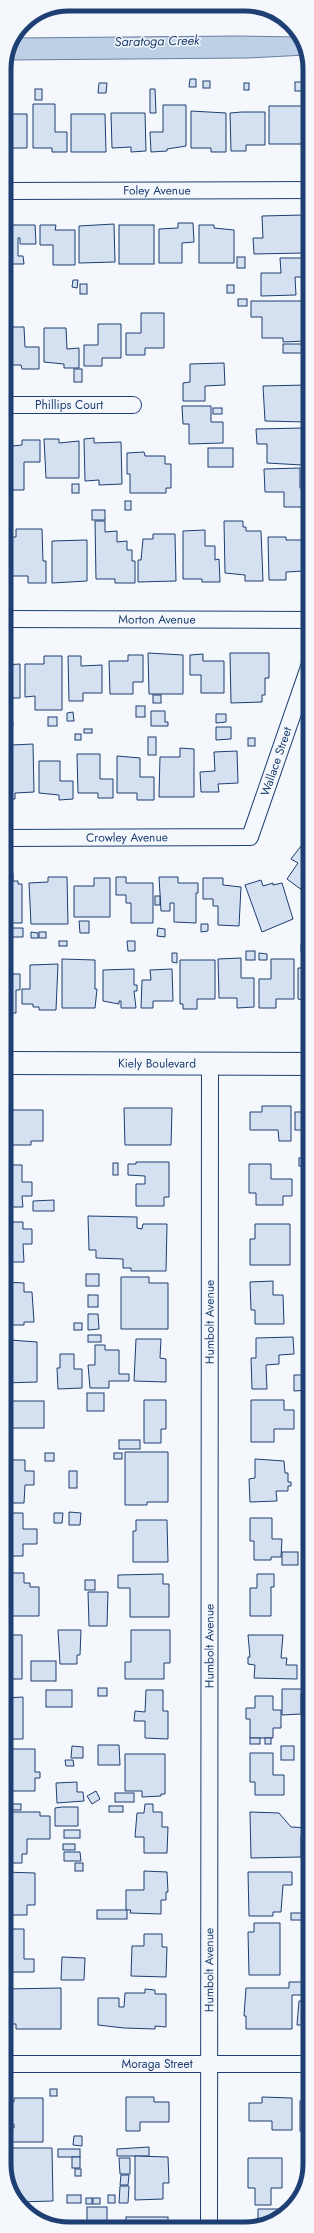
<svg xmlns="http://www.w3.org/2000/svg" width="314" height="2233" font-family="Jost,sans-serif">
<rect width="100%" height="100%" fill="#f4f7fb"/>
<!-- water -->
<path fill="#bed0e5" stroke="#687fa3" d="M238,36l60,1 8,18 -58,3 -240,2 9,-22z"/>
<!-- building -->
<g fill="#d5e0f0" stroke="#1d3f73">
<path d="M190,79h6v8h-7z"/>
<rect x="203" y="81" width="7" height="7"/>
<rect x="295" y="82" width="10" height="9"/>
<path d="M99,83h8l-1,10h-8z"/>
<rect x="244" y="83" width="5" height="7"/>
<rect x="35" y="89" width="7" height="11"/>
<path d="M150,89h5l1,24h-6z"/>
<path d="M33,104h22v28h12v20h-15v-4h-19z"/>
<path d="M163,105h23v41l-19,3v2l-16,1 -1,-20h13z"/>
<path d="M269,106h35v7h3v5h-3l1,26h-36z"/>
<path d="M191,111l35,2v39h-15v-4h-20z"/>
<path d="M242,112h23v33h-19v6h-15l-1,-38z"/>
<path d="M111,113h34l1,38 -15,1v-5l-19,1z"/>
<path d="M5,114h22v34h-20v6h-3z"/>
<path d="M71,114h34l1,38h-35z"/>
<path d="M303,215v38l-49,1 -1,-16h10l-1,-22z"/>
<path d="M178,223h15l1,19 -12,1v20h-23v-34l19,-1z"/>
<path d="M114,224l1,38 -36,1v-37z"/>
<path d="M4,225h31l1,19h-16v-6h-2v18h5l1,8h-20z"/>
<path d="M40,225h16l-1,5h20v35h-22v-20h-13z"/>
<rect x="119" y="225" width="35" height="39"/>
<path d="M199,225h15v3l20,2v33h-35z"/>
<rect x="237" y="257" width="8" height="11"/>
<path d="M280,258h23l1,19h-9l1,18 -35,1v-23h20z"/>
<path d="M73,280h5l-1,8 -5,-1z"/>
<rect x="80" y="284" width="7" height="10"/>
<rect x="227" y="285" width="7" height="8"/>
<rect x="238" y="299" width="9" height="7"/>
<rect x="4" y="300" width="8" height="9"/>
<path d="M251,301h51v19h3v21l-22,1v-4h-21v-21h-11z"/>
<path d="M141,313h23v35h-19v7h-19v-22h15z"/>
<path d="M98,324h23v34h-19v8h-18v-21h14z"/>
<path d="M4,327h20l1,20h14v22h-17l-1,-4h-17z"/>
<path d="M44,328h22l1,21 12,-1v20h-15v-4l-20,-2z"/>
<rect x="283" y="344" width="20" height="9"/>
<path d="M224,363l1,22 -20,1v15h-22v-18l7,-1v-18z"/>
<rect x="74" y="369" width="8" height="13"/>
<path d="M306,385v37l-41,-1 -2,-35z"/>
<path d="M182,406h29v16h12v21l-34,1v-20h-6z"/>
<rect x="213" y="408" width="9" height="6"/>
<path d="M303,428l-1,37 -35,-2v-19h-10l-1,-15z"/>
<path d="M94,438v5l27,-1 1,42 -23,1v-5l-14,1 -1,-42z"/>
<path d="M44,439h15v4l20,-2v37h-33z"/>
<path d="M22,440h18v22h-16v28h-20v-43l18,-2z"/>
<rect x="208" y="448" width="25" height="19"/>
<path d="M144,452l1,4h20v8h6v24h-5v5h-36v-19h-3v-21z"/>
<path d="M300,468v20h5v19h-21v-15h-19l-1,-23z"/>
<rect x="72" y="484" width="7" height="9"/>
<rect x="125" y="501" width="6" height="9"/>
<rect x="4" y="504" width="5" height="6"/>
<rect x="92" y="510" width="13" height="10"/>
<path d="M95,521h10v11l12,-1v11l10,-1v9h5v11h3v22h-20v-4h-19z"/>
<path d="M224,521h19v6h3v4h15l2,50h-18v-6l-20,-2z"/>
<path d="M16,529h26l1,32h3v22h-18v-7h-20v-39h8z"/>
<path d="M205,530v16h10v14l4,-1 1,23h-18v-3h-19v-48z"/>
<path d="M153,534h22l1,47 -38,1v-22h3l2,-21h10z"/>
<path d="M268,537h18v3h18l1,31 -19,1v8h-17z"/>
<path d="M87,540v41l-35,2v-42z"/>
<path d="M148,653l35,2v39h-34z"/>
<path d="M230,653h39v25h-4v17h-3v7l-31,1z"/>
<path d="M203,654v7h21v32h-23v-18h-11v-20z"/>
<path d="M128,655h15v27h-10v12h-23l-1,-33h19z"/>
<path d="M44,656h18v54h-27v-14l-10,1v-33h19z"/>
<path d="M68,656h13v10l21,-1v28h-19v8h-14z"/>
<path d="M20,664v34h-16v-33z"/>
<rect x="153" y="695" width="8" height="8"/>
<rect x="136" y="706" width="9" height="11"/>
<path d="M151,711h14v11h3v4h-17z"/>
<path d="M73,712l1,9h-7v-8z"/>
<path d="M4,714h8l1,12h-9z"/>
<path d="M216,714h10v8l-10,1z"/>
<rect x="48" y="717" width="9" height="9"/>
<path d="M216,727h15v12l-15,1z"/>
<rect x="84" y="729" width="8" height="4"/>
<rect x="75" y="734" width="6" height="6"/>
<rect x="148" y="737" width="8" height="18"/>
<rect x="248" y="738" width="7" height="8"/>
<path d="M33,744l1,48 -19,1v6h-11v-45h8v-9z"/>
<path d="M180,748l14,1v48h-35l1,-40h20z"/>
<path d="M237,751l1,32 -20,1 1,8h-18l-1,-20 15,-1 -1,-19z"/>
<path d="M77,754h23v25h13v19h-15v-5h-20z"/>
<path d="M117,756l23,2v19h14v23h-17v-7h-20z"/>
<path d="M39,761h21v20h13v18l-14,1v-5l-20,-2z"/>
<path d="M306,807l4,1v35l-7,-2 3,-20 -4,-1z"/>
<path d="M301,846l9,7v43l-23,-17 11,-16 -7,-4z"/>
<path d="M4,873h9v8h5v3h4v39h-18z"/>
<path d="M48,877h19l1,47h-37l-2,-41 19,-1z"/>
<path d="M116,877h10v6h27v40h-22v-20h-5v-8h-10z"/>
<path d="M159,877h19v6h20v10h-2v30l-22,-1v-19h-4v8h-9z"/>
<path d="M94,878h16v39h-36v-31h20z"/>
<path d="M203,878h20v7l18,2 -2,39 -21,-1v-19h-5v-7h-10z"/>
<path d="M261,880l2,6 10,-3v2l9,-2 11,36 -31,13 -17,-47z"/>
<rect x="155" y="896" width="5" height="9"/>
<path d="M79,921h10v12h-9z"/>
<path d="M201,924h7v7l-7,1z"/>
<path d="M8,928h15v9h-14z"/>
<path d="M158,928l7,1v8l-8,-1z"/>
<path d="M31,932l7,1v5h-7z"/>
<rect x="39" y="932" width="7" height="6"/>
<rect x="59" y="941" width="8" height="5"/>
<path d="M127,941h8v10h-7z"/>
<rect x="301" y="944" width="9" height="7"/>
<rect x="246" y="951" width="9" height="9"/>
<path d="M172,953h5v10l-5,-1z"/>
<path d="M259,953l8,1v6h-8z"/>
<path d="M241,958v20h13v29l-17,1v-10h-18l-1,-39z"/>
<path d="M62,959l33,1v29h2l-2,19h-33z"/>
<path d="M271,959h23v40h-18v9h-17v-29h12z"/>
<path d="M180,960h35v39h-18v10h-14v-5h-3z"/>
<path d="M4,964h8v10h8v16h-4v23h-12z"/>
<path d="M58,964l-2,46h-17v-3h-6v-3h-11v-15h8v-24z"/>
<path d="M298,968h12v33l-12,-2z"/>
<path d="M134,969v16h3v6h-3l2,17h-15v-7h-2v3l-16,-3v-31z"/>
<path d="M172,969l1,32h-20v7h-12l1,-28h9l-1,-10z"/>
<path d="M262,1106h29v35h-12l-1,-11h-28v-18h12z"/>
<path d="M124,1108h48l-1,37h-46z"/>
<path d="M10,1110h33v31h-12v4h-23v-13h-4v-18h6z"/>
<rect x="295" y="1112" width="15" height="18"/>
<rect x="299" y="1158" width="11" height="8"/>
<path d="M136,1162h33v35h-5v9h-28v-22h9v-8l-17,-1v-11h8z"/>
<rect x="113" y="1163" width="5" height="12"/>
<path d="M249,1164h22v15h21v17h-9v9h-27v-12h-7z"/>
<path d="M4,1165h18v17h10v14h-10l1,11h-18z"/>
<path d="M303,1199h7v14h-8z"/>
<path d="M54,1200v11h-21v-10z"/>
<rect x="302" y="1215" width="8" height="8"/>
<path d="M88,1216l49,1v11l5,1 1,-5h24l-1,47h-35v-3h-8v-9l-27,-1v-8h-7z"/>
<path d="M6,1222h17v7h9v15h-9l1,18h-20z"/>
<path d="M255,1224h35v41h-40v-26h5z"/>
<rect x="86" y="1274" width="13" height="12"/>
<path d="M121,1277h28v6h19v46h-47z"/>
<path d="M273,1281v14h10l1,29h-29v-14h-4l-1,-28z"/>
<path d="M4,1282l20,1v9h8l2,30h-10v3h-18z"/>
<rect x="88" y="1295" width="10" height="12"/>
<path d="M88,1314h10l1,15 -11,1z"/>
<rect x="74" y="1323" width="8" height="7"/>
<rect x="88" y="1335" width="13" height="7"/>
<path d="M293,1337l1,17 -15,1v9l-13,1 1,24h-15l-1,-31h5v-20z"/>
<path d="M136,1339h25l-1,19 6,1v23l-32,-1z"/>
<path d="M10,1340l27,2v40l-33,1v-30h5z"/>
<path d="M95,1345h10v5h14v24h10v7h-20v7h-19l-2,-23h7z"/>
<path d="M60,1354h14v15h8v19l-24,1 -1,-21h3z"/>
<path d="M294,1375h16v15l-16,1z"/>
<rect x="87" y="1393" width="17" height="18"/>
<path d="M144,1400h22v29h-5v14h-17z"/>
<path d="M251,1400h33v10h10v19h-20v13h-23z"/>
<rect x="4" y="1401" width="40" height="27"/>
<rect x="119" y="1440" width="21" height="9"/>
<path d="M125,1452h43v50h-21v3h-22z"/>
<rect x="45" y="1453" width="9" height="8"/>
<rect x="114" y="1453" width="8" height="6"/>
<rect x="305" y="1453" width="5" height="21"/>
<path d="M255,1459l29,2 1,12h3v9h3v4h-3v5h-12l1,10 -27,1 -1,-23 6,-1z"/>
<path d="M7,1460h18v11h9v14h-9l-1,18h-20v-29l3,1z"/>
<rect x="69" y="1471" width="8" height="17"/>
<path d="M69,1512l12,1 -1,12h-11z"/>
<path d="M4,1513h19v16h14v15h-14v12h-17z"/>
<path d="M54,1513h9l-1,10h-8z"/>
<path d="M250,1518h22v21h10l-1,18h-10v3h-17v-19h-4z"/>
<path d="M136,1520h31l1,42h-35v-31h3z"/>
<rect x="282" y="1552" width="16" height="13"/>
<path d="M6,1573h18v10h6v4h9v29h-35z"/>
<path d="M163,1574v10h6v33h-39v-29h-12v-13z"/>
<path d="M257,1574h17v13h-3v29h-21v-28h7z"/>
<rect x="85" y="1580" width="10" height="10"/>
<path d="M88,1592h20l-1,34h-18z"/>
<path d="M58,1630h23l-1,25h-3v9h-17z"/>
<path d="M131,1630h39v33h-6v16h-39v-17h6z"/>
<path d="M4,1635h18v44h-17z"/>
<path d="M248,1635h35l-2,23h6l-1,7h11v14l-43,-1 1,-13 -7,-1v-7h2z"/>
<rect x="31" y="1661" width="25" height="20"/>
<rect x="98" y="1688" width="9" height="8"/>
<path d="M282,1689h21v4h-2v21l-19,1z"/>
<rect x="46" y="1690" width="26" height="17"/>
<path d="M146,1690h17v21h5v28l-23,-1v-17h-11l1,-10 10,1z"/>
<rect x="303" y="1693" width="7" height="14"/>
<path d="M255,1696h18v14h8v18h-8v10h-23v-19h-4v-11h9z"/>
<path d="M23,1697v42h-19l1,-41z"/>
<rect x="250" y="1738" width="10" height="6"/>
<rect x="265" y="1738" width="6" height="6"/>
<path d="M98,1745h21l1,20h-22z"/>
<path d="M72,1746l11,1v11h-12z"/>
<rect x="281" y="1746" width="13" height="14"/>
<path d="M4,1749h31v23h5v6h-5v13h-28v-7h-3z"/>
<path d="M250,1753h23v22h11v20h-29v-13h-5z"/>
<path d="M125,1754h40v40h-4v2l-19,1v-6h-17z"/>
<path d="M65,1760h8l1,6h-8z"/>
<path d="M77,1782v10h6l1,9 -27,2 -1,-20z"/>
<path d="M96,1791l4,8 -8,5 -5,-8z"/>
<rect x="115" y="1793" width="19" height="9"/>
<rect x="4" y="1804" width="17" height="6"/>
<path d="M145,1804h8v8h9v15h6l-1,26h-23v-16h-9l2,-24h7z"/>
<path d="M304,1805l6,1v22l-7,-1z"/>
<rect x="109" y="1806" width="14" height="6"/>
<path d="M62,1807h16v19h-23v-18z"/>
<path d="M4,1812h36v4h10v23h-23v15h-5v9h-16z"/>
<path d="M250,1812l29,1 12,14 19,1v7l-9,1v21l-50,1z"/>
<rect x="64" y="1830" width="16" height="8"/>
<rect x="63" y="1844" width="12" height="6"/>
<path d="M64,1852h16l1,9h-17z"/>
<rect x="75" y="1863" width="8" height="8"/>
<path d="M144,1871l23,1 1,20h-2v8h-5v14l-31,-1 1,-3h-5v-20h18z"/>
<path d="M4,1872l31,1v32h-8v10h-19v-14h-4z"/>
<path d="M248,1872h44v13h-9l-2,27h-8v4h-24z"/>
<rect x="97" y="1910" width="30" height="9"/>
<rect x="306" y="1911" width="4" height="11"/>
<rect x="291" y="1913" width="14" height="7"/>
<path d="M254,1923h26v52h-31l-1,-43h6z"/>
<path d="M6,1929h18v30h10v13h-30z"/>
<path d="M144,1934h18v13h5l-1,30 -35,-1 1,-30h12z"/>
<path d="M62,1957l23,1 -1,22h-23z"/>
<path d="M289,1982h14v13h-11v34h-46v-13h-2l2,-28h43z"/>
<path d="M61,1988v41h-45v-5h-12v-35z"/>
<path d="M145,1989l10,1v4h11v33l-11,-1v3l-31,-1 -26,-3v-27h21v9h5l1,-14h20z"/>
<path d="M299,2001h11v24h-13z"/>
<rect x="50" y="2089" width="7" height="7"/>
<path d="M126,2097h28v5h15v20h-29v9h-14z"/>
<path d="M262,2097l30,1v32h-20v-9h-23v-18h13z"/>
<path d="M14,2098h29v44h-39v-14h10v-4h-10v-22h10z"/>
<rect x="300" y="2101" width="10" height="30"/>
<path d="M74,2136h8v10l-9,-1z"/>
<path d="M149,2147v9h-32v-7z"/>
<path d="M4,2148h48l1,53 -35,1 -14,-34z"/>
<rect x="58" y="2149" width="22" height="8"/>
<path d="M135,2156l33,1 1,26h-6v16l-28,1z"/>
<rect x="72" y="2157" width="8" height="11"/>
<path d="M119,2158h11v16h-10z"/>
<path d="M248,2158h34v30h-11v17h-16v-17h-7z"/>
<rect x="75" y="2169" width="6" height="7"/>
<path d="M121,2175h8l-1,10h-8z"/>
<path d="M120,2186h9l-1,17h-9z"/>
<rect x="67" y="2195" width="14" height="8"/>
<rect x="108" y="2195" width="7" height="8"/>
<rect x="86" y="2198" width="6" height="6"/>
<rect x="93" y="2198" width="7" height="6"/>
<rect x="87" y="2207" width="20" height="19"/>
<path d="M258,2209h33l-33,16z"/>
<rect x="126" y="2217" width="42" height="11"/>
</g>
<g fill="none" stroke-linecap="round" stroke-linejoin="round">
<defs>
<g id="street">
<path id="s1" d="M4,191l306,-1"/>
<path id="s2" d="M4,405h129"/>
<path id="s3" d="M4,619l306,1"/>
<path id="s4" d="M4,838l246,-1 60,-173"/>
<path id="s5" d="M4,2064h306"/>
<path id="s6" d="M209,2228l1,-1165"/>
</g>
<g id="secondary">
<path id="s7" d="M4,1063l306,1"/>
</g>
</defs>
<!-- street casing -->
<use href="#street" stroke="#1d3f73" stroke-width="18"/>
<!-- secondary casing -->
<use href="#secondary" stroke="#1d3f73" stroke-width="24"/>
<!-- street -->
<use href="#street" stroke="#f4f7fb" stroke-width="16"/>
<!-- secondary -->
<use href="#secondary" stroke="#f4f7fb" stroke-width="22"/>
</g>
<g text-anchor="middle" dominant-baseline="central" stroke-width="3" stroke-linejoin="round" paint-order="stroke">
<!-- street labels -->
<g font-size="12" fill="#1d3f73" stroke="#f4f7fb">
<text stroke="none"><textPath href="#s1" startOffset="153">Foley Avenue</textPath></text>
<text stroke="none"><textPath href="#s2" startOffset="65">Phillips Court</textPath></text>
<text stroke="none"><textPath href="#s3" startOffset="153">Morton Avenue</textPath></text>
<text stroke="none"><textPath href="#s4" startOffset="326">Wallace Street</textPath></text>
<text stroke="none"><textPath href="#s4" startOffset="123">Crowley Avenue</textPath></text>
<text stroke="none"><textPath href="#s7" startOffset="153">Kiely Boulevard</textPath></text>
<text stroke="none"><textPath href="#s6" startOffset="906">Humbolt Avenue</textPath></text>
<text stroke="none"><textPath href="#s6" startOffset="582">Humbolt Avenue</textPath></text>
<text stroke="none"><textPath href="#s6" startOffset="258">Humbolt Avenue</textPath></text>
<text stroke="none"><textPath href="#s5" startOffset="153">Moraga Street</textPath></text>
</g>
<!-- water labels -->
<g font-size="13" font-style="italic" fill="#1d3f73" stroke="#f4f7fb">
<text transform="translate(157 41) rotate(-1)">Saratoga Creek</text>
</g>
</g>
<!-- crop -->
<path d="M0 0H314V2233H0ZM69 11H245A58 58 0 0 1 303 69V2164A58 58 0 0 1 245 2222H69A58 58 0 0 1 11 2164V69A58 58 0 0 1 69 11Z" fill="#f4f7fb" fill-rule="evenodd"/>
<path fill="none" stroke="#1d3f73" stroke-width="5" d="M69 11H245A58 58 0 0 1 303 69V2164A58 58 0 0 1 245 2222H69A58 58 0 0 1 11 2164V69A58 58 0 0 1 69 11Z"/>
</svg>
